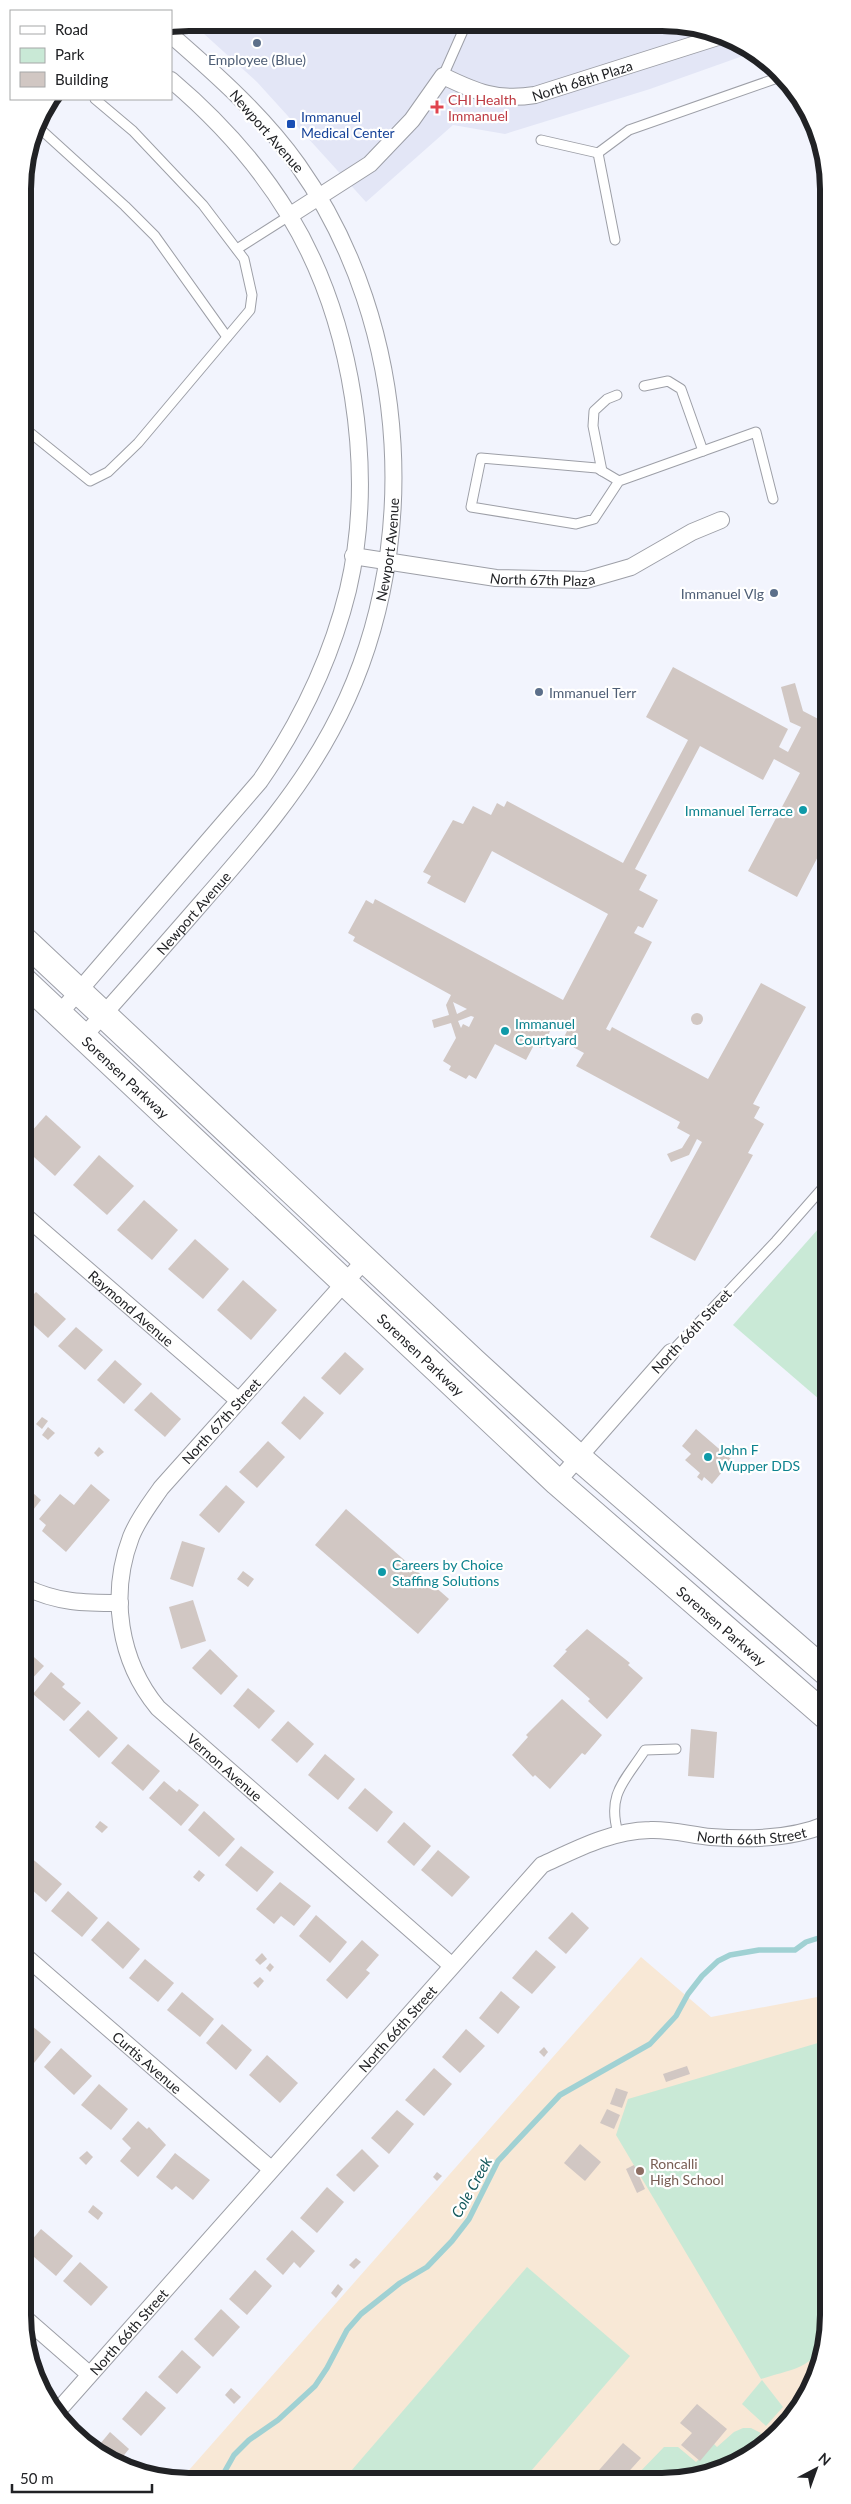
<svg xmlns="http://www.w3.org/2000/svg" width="851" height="2504" font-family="Lato,sans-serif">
<rect width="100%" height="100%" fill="#f2f4fd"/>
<!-- built -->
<path fill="#e3e6f6" d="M192,23l503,3 50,19 9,7 -104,37 -145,45 -52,-9 -87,77 -109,-120z"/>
<!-- education -->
<path fill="#f8e8d6" d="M641,1957l70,60 117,-22v331l-12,52 -29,47 -41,34 -51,19h-513z"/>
<!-- green -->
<g fill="#c9e9d6">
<path d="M827,1219v187l-94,-81z"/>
<path d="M828,2040v286c-10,43 -30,41 -67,53l-145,-244 12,-36z"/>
<path d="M527,2267l103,89 -105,122h-180z"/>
<path d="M762,2380l21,27 -17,19 -24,-22z"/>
<path d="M743,2428h8l10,5 -27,30 -39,15h-61l30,-31h14l18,15 18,-18 3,3 17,-15z"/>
</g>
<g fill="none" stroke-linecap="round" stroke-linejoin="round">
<!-- stream -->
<path stroke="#a0d1d3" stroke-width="5.5" d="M221,2478l13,-23 15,-15 29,-20 37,-34 12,-18 20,-38 14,-16 39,-31 27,-16 25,-26 17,-22 29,-58 62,-66 90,-51 26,-28 12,-22 14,-18 16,-15 12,-6 29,-5h36l11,-8 22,-7"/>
</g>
<!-- building -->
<g fill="#d1c7c3" fill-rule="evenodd">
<path d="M673,667l115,62 -9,18 9,5 13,-25 -11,-5 -9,-35 14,-4 8,28 23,12v118l-29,56 -49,-26 52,-98 -26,-14 -11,21 -63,-34 -65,123 12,6 -8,15 19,10 -15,28 -5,-2 -4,7 18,9 -46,87 4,2 2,-4 96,52 53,-96 45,24 -53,97 7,3 -6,11 10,6 -16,29 5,2 -58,106 -45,-24 52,-95 -5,-3 -8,16 -18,7 -4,-8 15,-6 8,-13 -13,-7 3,-6 -104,-56 8,-13 -22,-12 5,-10 -13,-7 -13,24 -7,-3 -8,15 -31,-16 -19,35 -7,-4 -3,4 -17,-9 2,-4 -8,-5 13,-23 -5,-15 -17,5 -2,-8 17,-5 -3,-10 5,-10 -98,-54 2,-4 -7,-4 18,-33 7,4 2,-5 188,101 45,-86 -116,-63 -27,52 -38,-20 4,-7 -8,-4 30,-52 10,4 10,-18 18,9 6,-12 7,4 3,-6 116,62 65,-123 -42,-23zM453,1002l14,7 -10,5zM471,1016l3,1 -5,10 -6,-3 -2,4 -3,-7z"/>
<circle cx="697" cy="1019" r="6"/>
<path d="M24,1096l9,8 -9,10z"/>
<path d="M46,1115l35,32 -26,29 -31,-28v-8z"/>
<path d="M99,1155l35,31 -27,29 -34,-30z"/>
<path d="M144,1200l34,30 -26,30 -35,-30z"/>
<path d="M195,1239l34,30 -26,30 -35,-30z"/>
<path d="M243,1280l34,30 -26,30 -34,-30z"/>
<path d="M36,1292l30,27 -18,19 -24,-22v-12z"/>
<path d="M76,1327l27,23 -18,20 -27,-24z"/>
<path d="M345,1352l19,17 -24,26 -19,-17z"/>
<path d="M115,1360l27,24 -18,20 -27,-24z"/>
<path d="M151,1392l30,27 -16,18 -31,-27z"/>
<path d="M304,1396l20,17 -24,27 -19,-17z"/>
<path d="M42,1417l6,4 -6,8 -6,-5z"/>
<path d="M48,1427l7,6 -7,7 -6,-5z"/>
<path d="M696,1429l36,31 -20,24 -8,-7 -2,4 -5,-4 3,-4 -15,-13 6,-6 -9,-8z"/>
<path d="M268,1441l17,16 -28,31 -18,-16z"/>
<path d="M99,1447l5,5 -6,5 -4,-4z"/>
<path d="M91,1484l19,16 -44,52 -24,-21 4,-6 -7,-6 21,-25 14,11z"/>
<path d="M226,1485l19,17 -26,31 -20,-18z"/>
<path d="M25,1486l16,14 -16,20z"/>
<path d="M346,1509l103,90 -31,35 -103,-89z"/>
<path d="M182,1541l23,7 -12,39 -23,-8z"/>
<path d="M243,1571l11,8 -6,8 -11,-8z"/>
<path d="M193,1600l13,41 -25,8 -12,-42z"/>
<path d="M587,1629l43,34 -2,2 15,13 -36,41 -19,-18 2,-2 -37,-33 14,-15 -2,-1z"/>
<path d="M25,1649l19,17 -17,18 -2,-1z"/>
<path d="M210,1649l28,27 -17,19 -29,-27z"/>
<path d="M51,1672l14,12 -3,3 19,16 -17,18 -31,-27z"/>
<path d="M248,1688l27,23 -16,18 -26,-23z"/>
<path d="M562,1699l40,36 -17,20 -3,-2 -32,36 -15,-14 -2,2 -21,-22 16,-18 -2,-2z"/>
<path d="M88,1710l30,28 -19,20 -30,-28z"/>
<path d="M288,1721l26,23 -17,19 -26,-23z"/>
<path d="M691,1729l26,3 -3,46 -26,-2z"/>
<path d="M128,1744l32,27 -17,20 -32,-28z"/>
<path d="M325,1754l30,25 -17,21 -30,-25z"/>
<path d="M164,1781l13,11 2,-3 20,16 -18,21 -32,-28z"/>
<path d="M365,1788l28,24 -16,20 -29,-24z"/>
<path d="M204,1811l31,28 -16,18 -31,-27z"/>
<path d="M100,1821l8,6 -6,6 -7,-6z"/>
<path d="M404,1822l27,24 -17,20 -27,-24z"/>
<path d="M241,1846l33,26 -17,20 -32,-27z"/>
<path d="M438,1850l32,27 -18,20 -31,-27z"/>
<path d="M29,1856l33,28 -16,18 -21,-18v-24z"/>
<path d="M199,1870l6,5 -6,7 -6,-5z"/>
<path d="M280,1882l31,24 -17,20 -13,-10 -7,8 -18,-15z"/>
<path d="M68,1891l30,27 -16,19 -31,-26z"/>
<path d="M572,1912l17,16 -23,26 -18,-16z"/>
<path d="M316,1915l31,27 -17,21 -31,-27z"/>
<path d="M108,1921l32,28 -17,20 -32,-29z"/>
<path d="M362,1940l17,15 -13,15 4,3 -23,26 -21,-19z"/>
<path d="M536,1950l20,17 -24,27 -20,-16z"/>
<path d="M262,1953l5,6 -7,6 -5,-5z"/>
<path d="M145,1959l29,24 -16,19 -29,-24z"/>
<path d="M270,1963l4,4 -4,5 -4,-4z"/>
<path d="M260,1977l4,4 -6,7 -5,-5z"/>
<path d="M501,1991l19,16 -22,27 -19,-16z"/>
<path d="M182,1992l32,27 -14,18 -33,-27z"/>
<path d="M25,2020l26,22 -17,21 -9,-8z"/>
<path d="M222,2024l30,26 -16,20 -30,-27z"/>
<path d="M466,2029l19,17 -25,27 -18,-16z"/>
<path d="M544,2047l4,5 -4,5 -5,-5z"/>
<path d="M61,2048l31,28 -18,19 -30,-28z"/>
<path d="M267,2055l31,28 -18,20 -31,-28z"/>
<path d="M687,2066l3,8 -24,8 -3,-8z"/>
<path d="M434,2068l18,16 -28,32 -19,-16z"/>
<path d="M99,2084l29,25 -17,21 -30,-25z"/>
<path d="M616,2088l12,4 -6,16 -12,-4z"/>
<path d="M607,2109l13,6 -6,14 -14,-6z"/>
<path d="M397,2110l17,14 -25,30 -18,-16z"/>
<path d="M138,2121l9,8 2,-2 17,18 -28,32 -18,-16 11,-13 -9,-9z"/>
<path d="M580,2144l21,18 -16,19 -21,-18z"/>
<path d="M362,2149l17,17 -25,26 -18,-17z"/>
<path d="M87,2151l6,6 -7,8 -7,-7z"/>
<path d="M175,2153l35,27 -17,20 -17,-14 -4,4 -16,-13z"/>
<path d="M634,2165l11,24 -8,4 -11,-24z"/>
<path d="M437,2172l5,4 -5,5 -4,-4z"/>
<path d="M327,2187l17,15 -27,31 -17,-15z"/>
<path d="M93,2205l10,8 -5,7 -10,-8z"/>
<path d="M26,2214l8,7 -8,9z"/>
<path d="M41,2229l32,27 -17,20 -30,-26v-3z"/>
<path d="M292,2230l23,21 -15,17 -6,-6 -11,13 -17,-16z"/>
<path d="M356,2258l5,4 -7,7 -5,-4z"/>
<path d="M80,2262l28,25 -17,19 -28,-25z"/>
<path d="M255,2270l17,16 -25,29 -18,-16z"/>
<path d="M338,2284l5,5 -7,9 -5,-5z"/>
<path d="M221,2309l19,18 -27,30 -19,-18z"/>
<path d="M182,2350l19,17 -24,27 -19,-17z"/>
<path d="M231,2388l10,9 -7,7 -9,-9z"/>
<path d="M146,2391l20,17 -25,28 -19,-17z"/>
<path d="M697,2404l30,25 -27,32 -19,-16 11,-12 -12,-10z"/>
<path d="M110,2432l19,17 -13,16 -21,-15z"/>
<path d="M623,2443l18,15 -18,20h-31z"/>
<path d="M166,2468l7,7 -4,3h-4l-5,-4z"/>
</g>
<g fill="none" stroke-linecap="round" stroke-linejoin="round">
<defs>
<g id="service">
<path d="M443,76l23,-52"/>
<path d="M37,126l88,80 30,30 72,101"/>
<path d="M541,140l57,13 31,-23 154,-54"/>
<path d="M598,153l17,87"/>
<path d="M237,249l52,-33"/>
<path d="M644,386l24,-5 13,8 22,62"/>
<path d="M23,427l67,54 18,-9 30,-29 112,-133 2,-15 -8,-36 -41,-54 -70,-74 -38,-32"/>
<path d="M602,471l-9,-45 1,-15 13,-12 10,-4"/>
<path d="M619,481l-22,-13 -116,-10 -10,49 105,17 18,-5 25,-38 137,-49 17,67"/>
<path d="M671,1352l105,-111 51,-58"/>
<path d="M618,1833c-11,-39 6,-51 27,-83l31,-1"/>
<path d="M775,2435l21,-24"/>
</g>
<g id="minor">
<path id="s1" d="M289,216l81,-52 42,-44 31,-44c33,16 54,25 92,19l186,-59"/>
<path id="s2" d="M353,556l143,22 90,2 45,-13 61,-35 29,-12"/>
<path d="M59,1014l201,-233c40,-58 71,-122 88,-191 28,-119 5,-270 -59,-375 -31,-51 -72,-96 -118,-135"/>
<path id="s3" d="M83,1037c41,-45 81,-91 121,-137 47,-54 93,-106 127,-169 94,-172 81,-405 -33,-566 -35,-49 -81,-90 -127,-130"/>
<path id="s4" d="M24,1215l215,186"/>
<path id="s5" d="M365,1260l-204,228c-11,16 -23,31 -30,49 -22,58 -12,124 27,171l293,257"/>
<path d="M557,1482l114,-130"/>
<path d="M25,1587c33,16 59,16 95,16"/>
<path id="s6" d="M25,1956l246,213"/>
<path d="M26,2319l63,55"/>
<path id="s7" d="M56,2413l486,-548c35,-16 68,-34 108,-35 20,-1 41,5 61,7 38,3 81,2 116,-13"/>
</g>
<g id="primary">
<path d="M24,940l449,421 105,96 249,216"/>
<path id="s8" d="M24,981l533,501 270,235"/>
</g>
</defs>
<!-- service casing -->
<use href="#service" stroke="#9d9fa7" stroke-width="11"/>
<!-- minor casing -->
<use href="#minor" stroke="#9d9fa7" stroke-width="18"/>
<!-- primary casing -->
<use href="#primary" stroke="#9d9fa7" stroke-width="28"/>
<!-- service -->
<use href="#service" stroke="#fff" stroke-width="9"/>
<!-- minor -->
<use href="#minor" stroke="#fff" stroke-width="16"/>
<!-- primary -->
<use href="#primary" stroke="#fff" stroke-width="26"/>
</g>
<!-- markers -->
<g fill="#5c6f8a" stroke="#fff" stroke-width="2">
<circle cx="257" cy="43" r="5"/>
<circle cx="774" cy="593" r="5"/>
<circle cx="539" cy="692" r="5"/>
</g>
<path fill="#e0444e" stroke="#fff" stroke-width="2" d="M434.5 99.5h5v5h5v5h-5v5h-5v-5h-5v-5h5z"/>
<rect fill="#1a4fb4" stroke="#fff" stroke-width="2" x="286" y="119" width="10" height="10" rx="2.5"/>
<g fill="#0f9aa8" stroke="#fff" stroke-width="2">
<circle cx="803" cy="810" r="5"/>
<circle cx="505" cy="1031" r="5"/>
<circle cx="708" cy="1457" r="5"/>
<circle cx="382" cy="1572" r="5"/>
</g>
<circle fill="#8d6e63" stroke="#fff" stroke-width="2" cx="640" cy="2171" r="5"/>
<g text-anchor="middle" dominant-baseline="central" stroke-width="4.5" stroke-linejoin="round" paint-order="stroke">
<!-- service labels -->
<g font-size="14" fill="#4e5e75" stroke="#fff">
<text x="257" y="59">Employee (Blue)</text>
<text x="764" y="593" text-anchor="end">Immanuel Vlg</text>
<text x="549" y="692" text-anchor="start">Immanuel Terr</text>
</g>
<!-- street labels -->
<g font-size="14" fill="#212225" stroke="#fff">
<text stroke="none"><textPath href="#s1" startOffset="356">North 68th Plaza</textPath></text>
<text transform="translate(267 131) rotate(49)">Newport Avenue</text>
<text stroke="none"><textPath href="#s3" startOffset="586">Newport Avenue</textPath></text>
<text stroke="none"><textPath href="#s2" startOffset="191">North 67th Plaza</textPath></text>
<text stroke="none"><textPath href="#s3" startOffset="166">Newport Avenue</textPath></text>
<text stroke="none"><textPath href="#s8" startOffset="140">Sorensen Parkway</textPath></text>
<text stroke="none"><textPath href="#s4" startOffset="142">Raymond Avenue</textPath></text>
<text transform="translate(691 1331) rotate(-47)">North 66th Street</text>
<text stroke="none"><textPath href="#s8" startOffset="545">Sorensen Parkway</textPath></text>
<text transform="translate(221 1421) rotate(-48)">North 67th Street</text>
<text stroke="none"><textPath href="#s8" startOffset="950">Sorensen Parkway</textPath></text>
<text stroke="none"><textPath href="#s5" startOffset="634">Vernon Avenue</textPath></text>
<text stroke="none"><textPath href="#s7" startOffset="949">North 66th Street</textPath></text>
<text stroke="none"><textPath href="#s7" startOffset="514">North 66th Street</textPath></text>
<text stroke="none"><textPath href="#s6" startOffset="162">Curtis Avenue</textPath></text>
<text stroke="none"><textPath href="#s7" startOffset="109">North 66th Street</textPath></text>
</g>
<!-- health labels -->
<g font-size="14" fill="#be3a42" stroke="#fff" text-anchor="start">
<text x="448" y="99">CHI Health<tspan x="448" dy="16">Immanuel</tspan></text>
</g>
<!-- transit labels -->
<g font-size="14" fill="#164399" stroke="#fff" text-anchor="start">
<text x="301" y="116">Immanuel<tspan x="301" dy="16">Medical Center</tspan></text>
</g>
<!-- culture labels -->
<g font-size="14" fill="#0d838f" stroke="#fff" text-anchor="start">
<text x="793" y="810" text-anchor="end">Immanuel Terrace</text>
<text x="515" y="1023">Immanuel<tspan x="515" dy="16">Courtyard</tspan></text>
<text x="718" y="1449">John F<tspan x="718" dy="16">Wupper DDS</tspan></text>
<text x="392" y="1564">Careers by Choice<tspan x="392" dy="16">Staffing Solutions</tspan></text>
</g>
<!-- education labels -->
<g font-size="14" fill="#785e54" stroke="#fff" text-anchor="start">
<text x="650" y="2163">Roncalli<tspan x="650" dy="16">High School</tspan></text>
</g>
<!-- water labels -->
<g font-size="15" font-style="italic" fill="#12575a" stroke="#fff">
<text transform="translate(471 2187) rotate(-61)">Cole Creek</text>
</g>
</g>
<!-- crop -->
<path d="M0 0H851V2504H0ZM189 31H662A158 158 0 0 1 820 189V2315A158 158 0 0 1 662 2473H189A158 158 0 0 1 31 2315V189A158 158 0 0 1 189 31Z" fill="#fff" fill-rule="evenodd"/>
<path fill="none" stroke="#212225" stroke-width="6" d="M189 31H662A158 158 0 0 1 820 189V2315A158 158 0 0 1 662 2473H189A158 158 0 0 1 31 2315V189A158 158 0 0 1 189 31Z"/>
<!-- legend -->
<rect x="10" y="10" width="162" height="90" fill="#ffffff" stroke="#a6a7a8"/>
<rect x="20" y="26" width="25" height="8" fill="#ffffff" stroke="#a6a7a8"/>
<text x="55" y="35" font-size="15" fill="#212225">Road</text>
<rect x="20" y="48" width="25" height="15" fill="#c9e9d6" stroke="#a6a7a8"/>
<text x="55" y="60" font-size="15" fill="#212225">Park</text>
<rect x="20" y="72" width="25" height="15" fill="#d1c7c3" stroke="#a6a7a8"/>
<text x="55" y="85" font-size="15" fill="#212225">Building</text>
<!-- north arrow -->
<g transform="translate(816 2469) rotate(41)" stroke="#ffffff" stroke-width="4" paint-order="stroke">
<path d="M0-4L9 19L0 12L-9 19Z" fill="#212225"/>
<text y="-8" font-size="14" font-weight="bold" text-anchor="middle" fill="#212225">N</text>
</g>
<!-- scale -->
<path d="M12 2484v8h140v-8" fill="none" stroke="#212225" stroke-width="2.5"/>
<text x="20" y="2484" font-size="15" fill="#212225" stroke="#ffffff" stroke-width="4" paint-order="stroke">50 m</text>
</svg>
